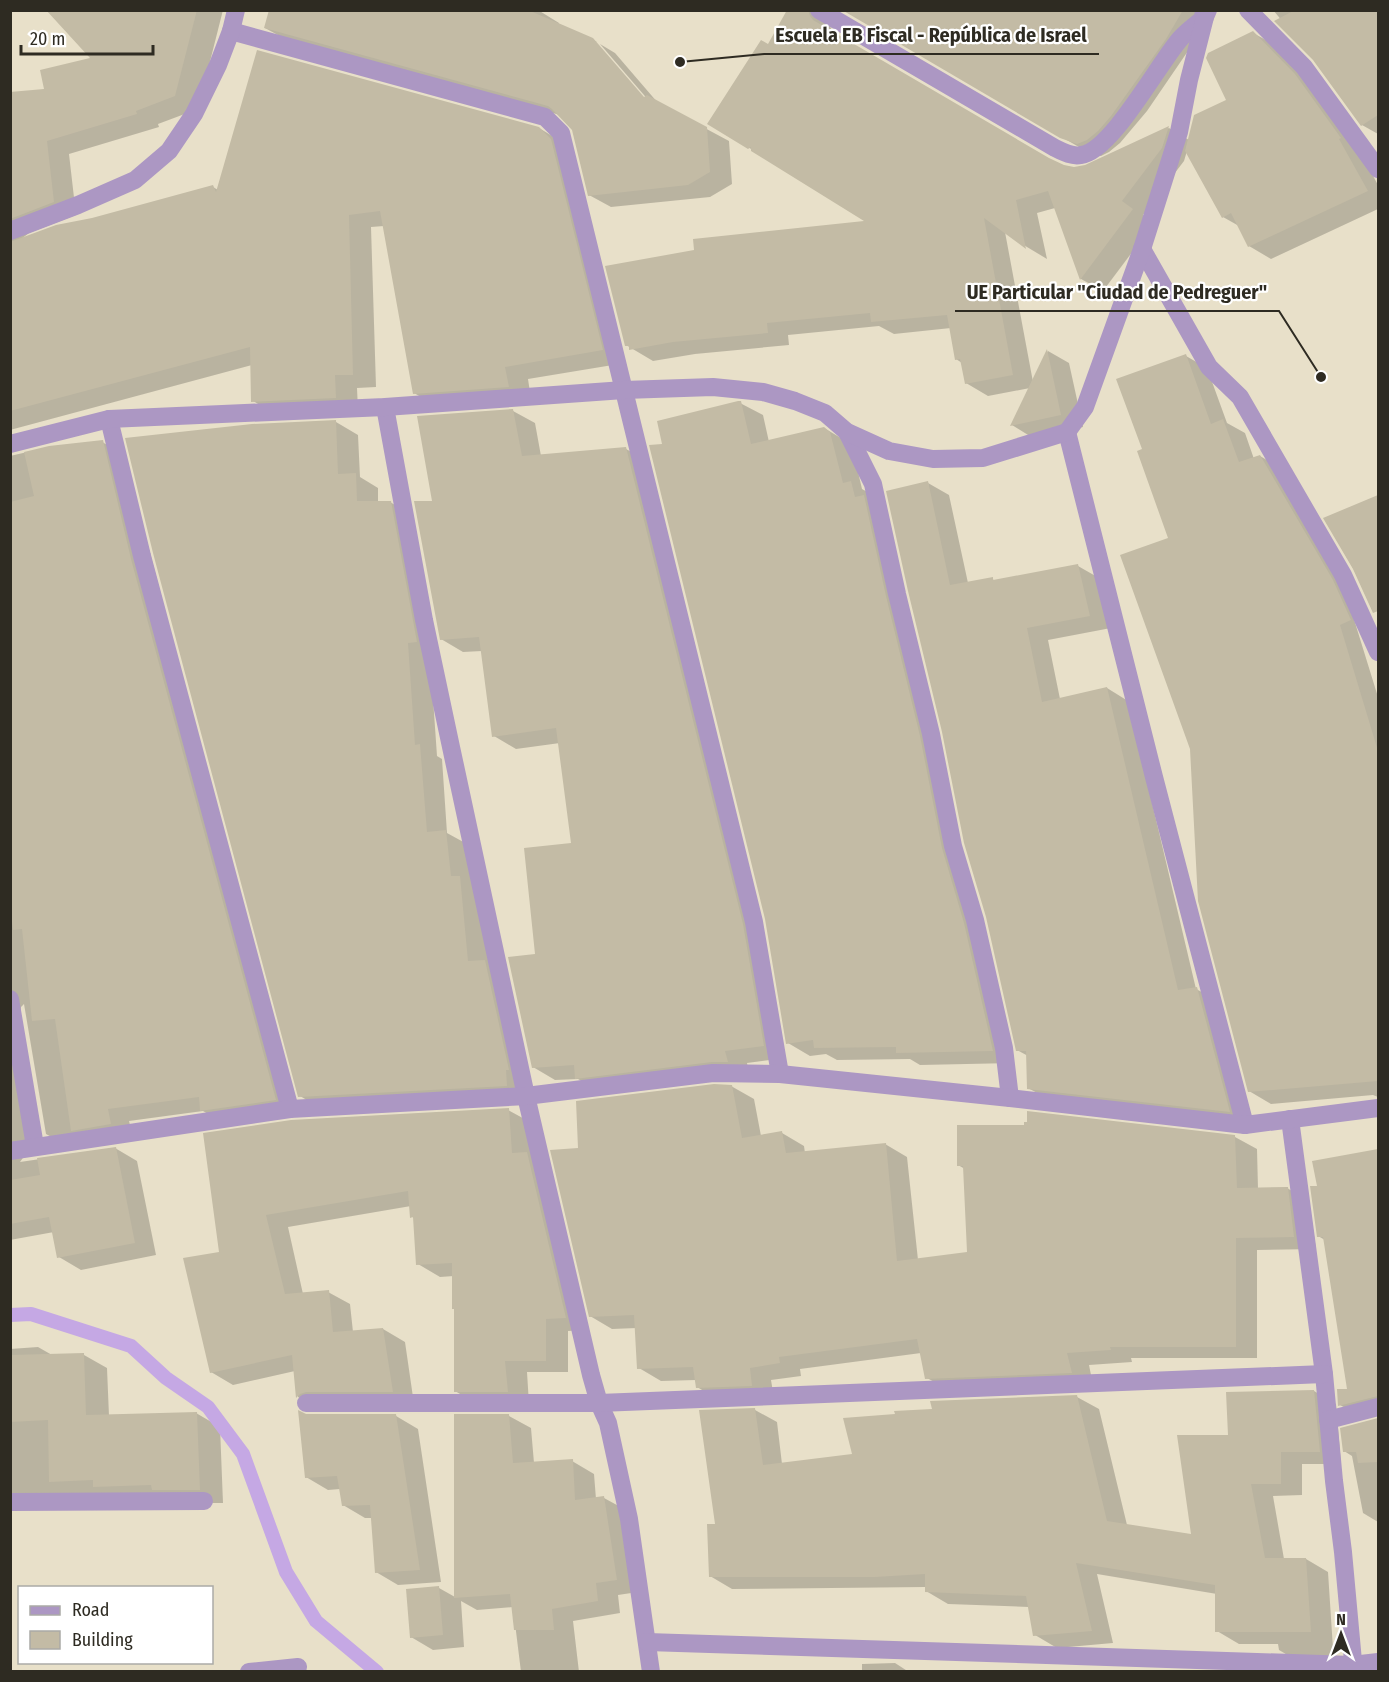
<svg xmlns="http://www.w3.org/2000/svg" width="1389" height="1682" font-family="'Fira Sans Condensed',sans-serif">
<rect width="100%" height="100%" fill="#e8e0c9"/>
<!-- shadow -->
<g fill="#0003">
<path d="M48,10h175l-25,99 -40,15 1,3 -90,27 7,61 -47,18 -9,7 193,-53 5,3 321,-62 23,14 63,221 -97,16 3,20 -94,7 -23,-13 -30,-167 -13,1 5,160 -19,1 1,22 -83,4 -22,-13 -1,-36 -242,65v-336l36,-3 47,-32z"/>
<path d="M270,10h268l21,13 -1,2 39,17h-3l54,62 2,-2 -50,-58 15,9 43,50 71,38 3,43 -22,13 -99,10 -22,-12 -16,-66 -13,-14 -273,-75 -22,-12z"/>
<path d="M789,10h421l-22,41 -41,60 -27,32 -11,9 -8,4 -6,-1 -11,-5 -236,-138 -5,-1 -7,1 -7,11 2,6 4,5 215,126 14,6 10,2 12,-1 83,-39 20,12 39,-40 25,-67 22,12 42,44 43,63 18,33v24l-107,50 -22,-13 -10,-20 -16,-9 -36,-66 -3,10 -41,54 11,8 -51,68 -22,-12 -26,-71 -18,5 10,46 -20,-12 -22,-15 28,150 15,-31 21,12 14,64 -50,11 -21,-13 18,-37 -42,8 -22,-13 -4,-20 -6,-4 -5,-31 -57,6 -15,-8 -91,9 1,10 -94,9 -42,7 -27,-16 243,-123 -160,-99 60,-77z"/>
<path d="M1273,10h105v124l-16,-9 -48,-66z"/>
<path d="M1186,356l21,12 20,55 18,10 9,26 6,-3 22,13 66,131 30,97v400l-5,-2 -102,9 -22,-13 -79,-552 -26,-89z"/>
<path d="M740,403l23,12 6,27 55,-14 22,13 6,5 10,43 11,6 141,568 -94,2 -10,-6 -73,1 -11,-6 -16,2 -22,-13 -22,-124 -102,-474z"/>
<path d="M513,411l22,12 6,33 85,-7 22,12 137,597 -38,5 2,11 -151,16 -20,-11 -23,1 -22,-13 3,-111 37,-111 -13,-102 -44,6 -22,-13 -12,-85 -19,1 -22,-13 -7,-137z"/>
<path d="M336,422l22,13 2,42 18,11v14h12l22,13 18,140 7,101 5,3 5,74 20,11 62,254 -207,11 -22,-13z"/>
<path d="M102,442l22,12 173,658 -73,11 -21,-12 -74,10 4,16 -65,9 -22,-12 -22,-130 -3,3 -1,7 24,136 -19,5 -5,7 95,-14 22,13 19,94 -75,15 -22,-13 -5,-25 -44,8v-784l39,-9z"/>
<path d="M928,483l21,12 19,88 24,-4 4,2 82,-15 21,12 12,50 -63,12 12,59 47,-11 21,13 68,288 23,12 31,122 -200,-23 -22,-12v-32l-11,-6z"/>
<path d="M1378,496v92l-21,-13 -32,-56z"/>
<path d="M731,1086l23,13 7,37 21,-3 22,13 1,7 80,-9 22,13 11,103 51,-7 -4,-84 -7,-4 277,-28 22,12 1,40 29,-1 22,13 7,48 -59,1v108h-126l1,4 -43,3 4,20 -144,5 -22,-12 -6,-25 -121,16 1,7 -30,4 3,18 -55,2 -22,-13 -1,-7 -35,1 -22,-13 -2,-40 -25,1 -22,-13 -11,-167z"/>
<path d="M508,1110l22,12 57,208 -19,1v41h-41l2,32h-52l-22,-13 -1,-115 -14,1 -22,-13 -3,-46 -3,-1 -1,-11 -123,21 15,67 25,-2 22,12 3,28 30,-3 22,13 9,62 -95,5 -21,-12 -3,-26 -62,14 -22,-13 9,-119 -15,-118z"/>
<path d="M1378,1150v137l-24,8 -29,-55 -7,-4v-48l-4,-26z"/>
<path d="M1336,1312l42,1v100l-16,4 -22,-12 8,-15z"/>
<path d="M38,1347l14,8h32l23,13 2,48 87,-3 24,14 3,76h-46l-167,-6v-148z"/>
<path d="M1314,1391l22,13 5,60h-39v31l-29,1 11,63h22l22,13 6,92 -33,-1 -22,-13 -1,-6h-39l-22,-13v-37l-120,-20 16,69 -56,5 -22,-13 -6,-28 -81,-3 -22,-13v-4l-194,2 -22,-13 6,-51 39,-115 22,12 5,42 72,-9 223,-58 22,12 28,116 65,11 37,-100z"/>
<path d="M306,1416h90l22,13 23,153 -43,3 -22,-13 -4,-54h-7l-22,-13 -3,-16 -12,1 -22,-13z"/>
<path d="M509,1416l22,12 3,35 38,-2 22,13 2,25 8,-1 22,12 12,82 -20,3 2,18 -47,8 6,51h-58l-8,-65 -36,3 -16,-9 3,46 -31,3 -22,-13 28,-49 16,9z"/>
<path d="M1378,1420v102l-15,-9 -11,-57 -8,-5 -2,-21z"/>
<path d="M895,1663l14,9h-47v-8z"/>
</g>
<g fill="none" stroke-linecap="round" stroke-linejoin="round">
<!-- stream -->
<path stroke="#c5a8e4" stroke-width="14" d="M10,1315l21,-1 100,32 35,32 42,29 35,47 43,118 30,49 61,51"/>
</g>
<!-- building -->
<g fill="#c3bba5">
<path d="M46,10h151l-22,86 -39,15 1,3 -90,27 7,61 -44,17v-127l34,-3 -4,-19 50,-12z"/>
<path d="M269,10h259l65,28 51,59 3,-2 60,32 3,45 -22,13 -100,11 -16,-66 -20,-21 -4,-3 -284,-78z"/>
<path d="M787,10h21l2,6 3,4 236,138 15,7 10,2 11,-2 84,-39 -7,22 -40,53 11,8 -53,71 -32,-89 -32,9 10,49 -42,-31 29,157 -48,9 -5,-25 -5,1 -8,-45 -76,7 -1,-9 -103,10 1,10 -95,9 -44,8v-4h-4l-20,-80 89,-16 -1,-11 171,-18 -113,-70v-4l-3,2 -41,-25 54,-84 7,4z"/>
<path d="M842,10h341l-17,29 -55,77 -13,15 -11,9 -10,4 -17,-6z"/>
<path d="M1295,10h83v105l-17,11 -48,-66 -39,-39z"/>
<path d="M1253,31l42,43 46,64 -2,1 29,52 -120,56 -17,-34 -9,5 -37,-67 9,-36 32,-15 -20,-42 2,-5z"/>
<path d="M257,50l282,77 12,12 52,211 -98,17 4,20 -96,7 -33,-183 -31,4 4,160h-18l1,23 -85,4 -1,-55 -240,64v-169l46,-17 36,-7 121,-33 3,7z"/>
<path d="M1047,349l14,66 -51,11z"/>
<path d="M1186,354l25,70 12,-5 16,43 21,-7 73,125 18,40 -11,5 38,126v330l-130,11 -50,-191 -8,-152 -70,-194 48,-17 -31,-87 5,-2 -26,-70z"/>
<path d="M738,401h3l10,43 73,-17 6,5 13,51 8,-2 4,16 9,-2 22,101 34,140 22,112 22,75 29,128 -97,2v-6l-82,1 -1,-8 -27,4 -21,-125 -116,-474 13,-1 -5,-23z"/>
<path d="M513,409l9,47 104,-9 117,477 21,122 -39,5 3,11h-16l-137,17 -1,-14 -42,3 -24,-111 27,-3 -11,-106 47,-5 -15,-115 -64,9 -13,-100 -39,3 -26,-139h18l-15,-85z"/>
<path d="M336,420l2,54 18,-1 1,28h34l26,141 -9,1 7,102 5,-1 7,88 19,-2 5,46h9l8,85 17,-1 24,110h-3l1,16 -209,11 -145,-544 -28,-115 127,-14z"/>
<path d="M103,440l28,119 145,541 -76,11 -1,-14 -91,12 3,15 -40,7 -16,-112 -23,2 -10,-92 -9,1 -3,-25v-403l24,-6 -10,-44 25,-6z"/>
<path d="M928,481l22,104 43,-8v3l85,-16 12,52 -63,12 15,74 65,-15 71,303 19,-3 33,125 -203,-23 -1,-38h-10l-30,-134 -22,-74 -22,-111 -34,-141 -22,-100z"/>
<path d="M1378,495v116l-5,2 -20,-44 -30,-51z"/>
<path d="M714,1084l18,1 10,53 40,-7 4,22 100,-10 11,118 70,-9 -4,-86h-6v-41h67v-3h3v-11l208,24 2,53 51,-1 6,50 -58,1v109h-126l1,3 -44,3 5,20 -147,6 -8,-40 -138,18 1,6 -30,5 2,18 -56,2 -3,-21 -56,2 -3,-54 -45,2 -39,-167 28,-2 -2,-47z"/>
<path d="M509,1108l3,45 15,-1 39,166 -20,1v42h-41l3,31h-54v-83h-2v-46l-36,2 -3,-48 -3,1 -2,-27 -142,24 19,79 44,-4 4,42 50,-4 10,64h-87l-6,2 -4,4 -4,-43 -82,18 -27,-115 36,-6 -16,-119 88,-13z"/>
<path d="M116,1147l19,96 -78,15 -8,-41 -39,7v-44l30,-5 -3,-17z"/>
<path d="M1378,1149v247l-40,10 -1,-17h10l-24,-152h-6l-7,-51h7l-5,-25z"/>
<path d="M84,1353l2,62 111,-3 3,78h-48l-1,-5 -58,2v-7l-44,2 -1,-62 -38,2v-67z"/>
<path d="M1314,1390l6,62h-39v32h-30l14,74h41l5,74h-96v-47l-139,-22 16,68 -59,5 -7,-40 -101,-4v-18l-50,3h-166l-2,-53h8l-16,-114 56,-2 8,57 89,-11 -9,-36 52,-4 -1,-3 38,-2 -2,-8 147,-6 30,126 84,13 -14,-99h51l-2,-43z"/>
<path d="M298,1410l8,4h90l24,156 -45,3 -5,-68 -28,1 -5,-30 -32,2z"/>
<path d="M454,1414h55l4,49 60,-4 2,41 29,-4 13,84 -21,3 2,18 -46,8 2,21h-40l-4,-36 -56,4z"/>
<path d="M1378,1418v44l-20,1 -2,-11h-13l-3,-24z"/>
<path d="M439,1586l4,49 -33,3 -4,-49z"/>
</g>
<g fill="none" stroke-linecap="round" stroke-linejoin="round">
<!-- minor -->
<g stroke="#ac97c3" stroke-width="18">
<path d="M819,10l236,138c8,4 17,9 26,7 30,-3 78,-92 99,-116 7,-8 17,-15 25,-22l-2,-1"/>
<path d="M1248,10l56,57 74,102"/>
<path d="M231,31l314,86 16,16 193,789 26,152"/>
<path d="M10,231l68,-26 57,-25 34,-29 25,-37 24,-49 13,-34 5,-21"/>
<path d="M1142,249l67,118 31,30 103,178 35,77"/>
<path d="M385,407l39,213 27,127 75,349 65,279 8,28 9,20 21,96 22,153"/>
<path d="M109,419l33,137 148,553"/>
<path d="M847,432l26,52 24,110 34,140 22,112 22,74 29,128 6,50"/>
<path d="M1067,432l87,345 91,348"/>
<path d="M10,444l99,-25 276,-12 239,-17 89,-3 50,5 32,9 30,12 22,19 42,19 44,8 50,-1 84,-26 18,-25 57,-158 37,-117 10,-52 16,-63 3,-7"/>
<path d="M10,999l25,147"/>
<path d="M1290,1119l34,255 10,107 9,71 11,120"/>
<path d="M10,1151l280,-42 236,-13 187,-23 67,1 230,24 235,27 133,-17"/>
<path d="M306,1403h293l725,-29"/>
<path d="M1328,1420l50,-13"/>
<path d="M10,1502l194,-1"/>
<path d="M647,1642l705,23 26,-3"/>
<path d="M249,1672l49,-5"/>
</g>
</g>
<!-- callouts -->
<path fill="none" stroke="#2e2b22" stroke-width="2" d="M680 62L764 54H1099M1321 377L1279 311H955"/>
<g fill="#2e2b22" stroke="#fff" stroke-width="2">
<circle cx="680" cy="62" r="6"/>
<circle cx="1321" cy="377" r="6"/>
</g>
<g font-size="20" text-anchor="middle" font-weight="bold" fill="#2e2b22" stroke="#fff" stroke-width="4.5" stroke-linejoin="round" paint-order="stroke">
<text x="931" y="42">Escuela EB Fiscal - República de Israel</text>
<text x="1117" y="299">UE Particular "Ciudad de Pedreguer"</text>
</g>
<!-- border -->
<rect width="1389" height="1682" fill="none" stroke="#2e2b22" stroke-width="24"/>
<!-- legend -->
<rect x="18" y="1586" width="195" height="78" fill="#ffffff" stroke="#abaaa7" stroke-width="1.5"/>
<rect x="30" y="1606" width="30" height="9" fill="#ac97c3" stroke="#abaaa7" stroke-width="1.5"/>
<text x="72" y="1616" font-size="18" fill="#2e2b22">Road</text>
<rect x="30" y="1631" width="30" height="18" fill="#c3bba5" stroke="#abaaa7" stroke-width="1.5"/>
<text x="72" y="1646" font-size="18" fill="#2e2b22">Building</text>
<!-- north arrow -->
<g transform="translate(1341 1634)" stroke="#ffffff" stroke-width="4.5" paint-order="stroke">
<path d="M0-4.5L10 22L0 15L-10 22Z" fill="#2e2b22"/>
<text y="-9" font-size="16" font-weight="bold" text-anchor="middle" fill="#2e2b22">N</text>
</g>
<!-- scale -->
<path d="M21 45v9h132v-9" fill="none" stroke="#2e2b22" stroke-width="3"/>
<text x="30" y="45" font-size="18" fill="#2e2b22" stroke="#ffffff" stroke-width="4.5" paint-order="stroke">20 m</text>
</svg>
